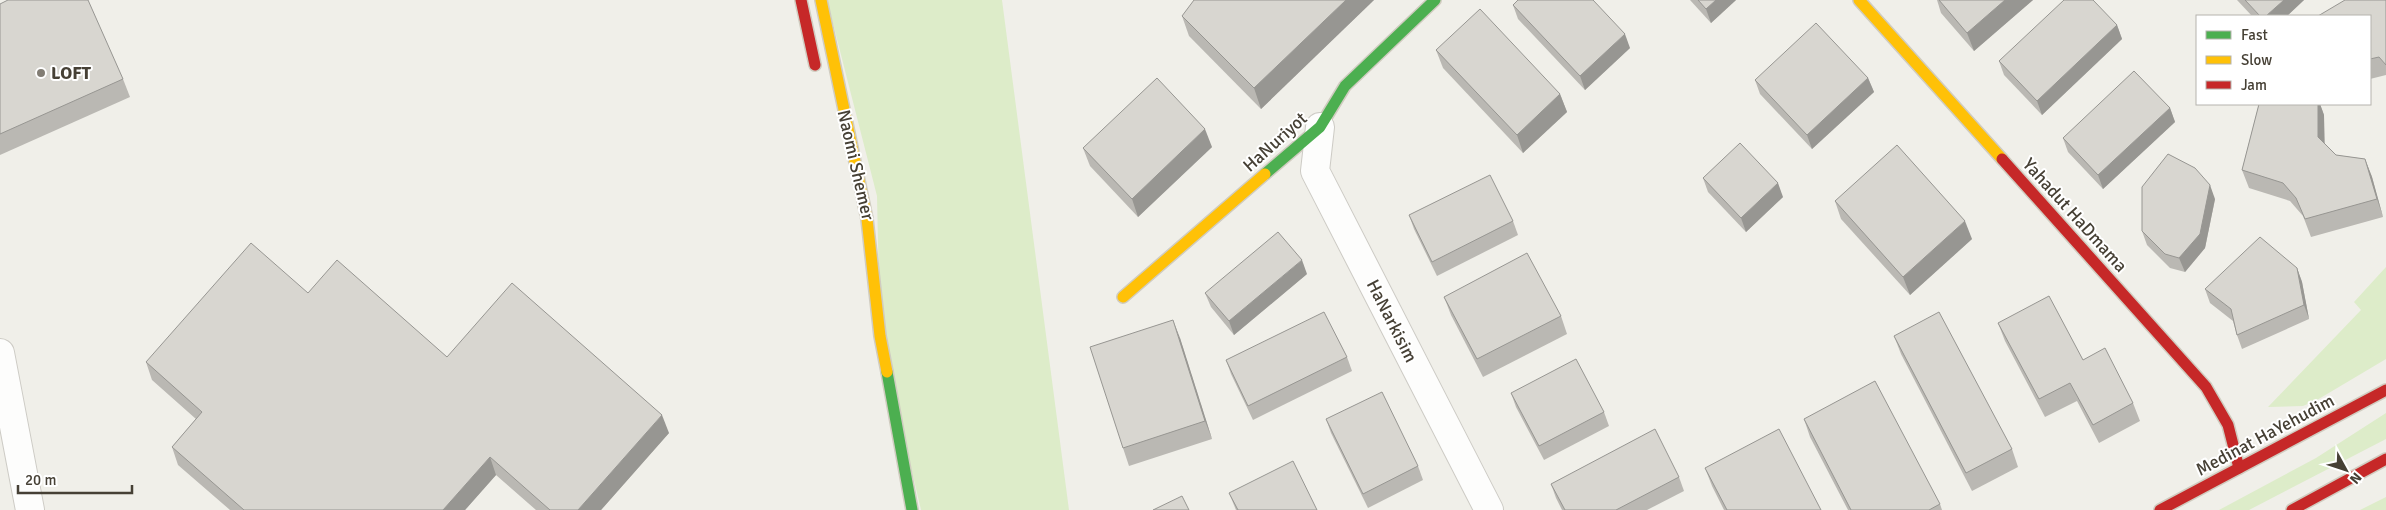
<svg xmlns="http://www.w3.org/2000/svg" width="2386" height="510" font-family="Signika,sans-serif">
<rect width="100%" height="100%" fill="#f0efe9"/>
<!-- green -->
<g fill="#ddecc9">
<path d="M827,0h175l67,510h-148l-41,-174 -3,-140z"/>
<path d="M2386,267v92l-69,41 -14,6 -35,1 93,-97 -7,-8z"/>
<path d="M2386,413v26l-137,71h-30l97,-52z"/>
<path d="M2386,497v13h-26z"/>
</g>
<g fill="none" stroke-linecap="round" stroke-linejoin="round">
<defs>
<g id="street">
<path d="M1320,127l-5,44 174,339"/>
<path d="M0,353l30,157"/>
</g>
<g id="fast">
<path d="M1265,174l55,-47 25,-41 90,-86"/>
<path d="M887,372l25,138"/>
</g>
<g id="slow">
<path d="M821,0l46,219 13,117 7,36"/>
<path d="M1859,0l143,159"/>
<path d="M1123,297l142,-123"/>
</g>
<g id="jam">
<path d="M801,0l14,65"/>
<path d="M2002,159l204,228 22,38 11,43"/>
<path d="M2160,510l226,-120"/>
<path d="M2292,510l94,-51"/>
</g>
</defs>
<!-- street casing -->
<use href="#street" stroke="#cdcbc5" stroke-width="30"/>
<!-- fast casing -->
<use href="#fast" stroke="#d0ccc0" stroke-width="14"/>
<!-- slow casing -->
<use href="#slow" stroke="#d0ccc0" stroke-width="14"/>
<!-- jam casing -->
<use href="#jam" stroke="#d0ccc0" stroke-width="14"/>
<!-- street -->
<use href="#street" stroke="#fdfdfc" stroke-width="28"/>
<!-- fast -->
<use href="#fast" stroke="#4caf50" stroke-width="11"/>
<!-- slow -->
<use href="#slow" stroke="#ffc107" stroke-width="11"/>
<!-- jam -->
<use href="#jam" stroke="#c62828" stroke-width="11"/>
</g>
<!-- wall -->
<g fill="#bab8b3">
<path d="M1374,0l-113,109 -72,-73 -7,-20z"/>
<path d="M1690,0h46l-25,23z"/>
<path d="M1937,0h96l-59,51 -33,-38z"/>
<path d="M2237,0h67l-17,16h-35z"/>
<path d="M2386,0v75l-16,4v-63z"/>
<path d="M0,4l123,75 7,18 -130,58z"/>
<path d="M1513,5l117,43 -45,42 -67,-71z"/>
<path d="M2117,25l5,14 -80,76 -38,-40 -5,-14z"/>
<path d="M1436,50l124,44 7,18 -44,41 -80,-85z"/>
<path d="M1868,78l6,14 -62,57 -52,-55 -5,-14z"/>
<path d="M2259,104h61l4,11v29l12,11 29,4 7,18 11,40 -72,20 -8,-21 -13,-15 -41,-13 -7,-18z"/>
<path d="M2170,108l5,14 -72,67 -35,-37 -5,-14z"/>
<path d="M1212,147l-74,70 -48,-51 -7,-18z"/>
<path d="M1703,178l80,19 -37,35 -38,-40z"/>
<path d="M2215,199l-10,49 -20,24 -15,-4 -23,-23 -5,-14z"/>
<path d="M1835,201l137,38 -62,56 -69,-76z"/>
<path d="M1409,215l104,6 5,14 -81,41 -23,-47z"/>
<path d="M2297,268l5,14 7,37 -67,30 -5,-14 -4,-14 -23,-18 -5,-14z"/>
<path d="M1307,274l-73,61 -23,-28 -6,-14z"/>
<path d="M308,293l139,64 222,76 -68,77h-65l-40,-35 -31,35h-235l-52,-45 -6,-18 24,-28 -44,-39 -6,-18z"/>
<path d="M1444,297l117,19 6,18 -84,43 -32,-62z"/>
<path d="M1998,323l85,37 50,43 7,18 -41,22 -22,-42 -32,16 -40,-76z"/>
<path d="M1894,336l118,113 6,18 -46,24 -71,-137z"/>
<path d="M1180,338l32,101 -83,27 -6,-18z"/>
<path d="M1347,357l5,14 -99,49 -22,-46 -5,-14z"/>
<path d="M1511,393l93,19 5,14 -65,34 -28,-53z"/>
<path d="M1326,419l92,47 5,14 -55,28 -37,-75z"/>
<path d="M1804,419l136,85 2,6h-94l-38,-73z"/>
<path d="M1705,468l116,42h-97l-12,-24z"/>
<path d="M1679,477l5,14 -37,19h-85l-6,-12 -5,-14z"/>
<path d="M1229,493l88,17h-81z"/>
</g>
<!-- shaded-wall -->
<g fill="#979692">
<path d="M1346,0h28l-113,109 -7,-21z"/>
<path d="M1716,0h20l-25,23 -5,-14z"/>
<path d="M2005,0h28l-59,51 -7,-18z"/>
<path d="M2284,0h20l-17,16h-21z"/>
<path d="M2117,25l5,14 -80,76 -5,-14z"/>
<path d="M1625,34l5,14 -45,42 -5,-14z"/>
<path d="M1868,78l6,14 -62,57 -5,-14z"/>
<path d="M1560,94l7,18 -44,41 -6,-18z"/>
<path d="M2318,104h2l4,11 1,40 -7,-18z"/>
<path d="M2170,108l5,14 -72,67 -5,-14z"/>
<path d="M1205,129l7,18 -74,70 -6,-18z"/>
<path d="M2365,159l7,18 11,40 -6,-18z"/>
<path d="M1778,183l5,14 -37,35 -5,-14z"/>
<path d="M2210,185l5,14 -10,49 -20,24 -6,-14z"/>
<path d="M1965,221l7,18 -62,56 -7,-18z"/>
<path d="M1302,260l5,14 -73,61 -5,-14z"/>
<path d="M2297,268l5,14 7,37 -5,-14z"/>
<path d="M1173,320l7,18 32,101 -7,-18z"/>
<path d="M662,415l7,18 -68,77h-23z"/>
<path d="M490,457l6,18 -31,35h-22z"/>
</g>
<!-- building -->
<g fill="#d8d6d0" stroke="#979692">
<path d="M8,0h80l35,79 -123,55v-130z"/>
<path d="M1194,0h152l-92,88 -72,-72z"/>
<path d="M1518,0h75l32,34 -45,42 -67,-71z"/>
<path d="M1698,0h18l-10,9z"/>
<path d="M1939,0h66l-38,33z"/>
<path d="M2064,0h29l24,25 -80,76 -38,-40z"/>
<path d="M2245,0h39l-18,16h-6z"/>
<path d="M2345,0h41v65l-7,-8 -9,2v-43h-52z"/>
<path d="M1480,9l80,85 -43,41 -81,-85z"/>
<path d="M1816,23l52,55 -61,57 -52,-55z"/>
<path d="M2134,71l36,37 -72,67 -35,-37z"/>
<path d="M1157,78l48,51 -73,70 -49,-51z"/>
<path d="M2259,104h59v33l18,18 29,4 12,40 -72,20 -9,-21 -13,-15 -41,-13z"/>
<path d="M1740,143l38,40 -37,35 -38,-40z"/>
<path d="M1897,145l68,76 -62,56 -68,-76z"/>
<path d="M2168,154l27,14 15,17 -10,49 -21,24 -14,-4 -23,-23v-44z"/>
<path d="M1490,175l23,46 -81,41 -23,-47z"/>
<path d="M1278,232l24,28 -73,61 -24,-28z"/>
<path d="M2260,237l37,31 7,37 -67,30 -6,-26 -26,-20z"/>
<path d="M251,243l57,50 29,-33 110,97 65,-74 150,132 -84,95h-28l-60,-53 -47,53h-199l-72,-63 30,-35 -56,-50z"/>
<path d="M1527,253l34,63 -84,43 -33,-62z"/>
<path d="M2049,296l34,64 22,-12 28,55 -40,22 -23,-42 -31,16 -41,-76z"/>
<path d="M1324,312l23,45 -99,49 -22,-46z"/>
<path d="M1939,312l73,137 -46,24 -72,-137z"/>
<path d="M1173,320l32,101 -82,27 -33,-101z"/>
<path d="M1576,359l28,53 -65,34 -28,-53z"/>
<path d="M1875,381l65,123 -11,6h-78l-47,-91z"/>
<path d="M1382,392l36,74 -55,28 -37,-75z"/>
<path d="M1655,429l24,48 -63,33h-51l-14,-26z"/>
<path d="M1779,429l42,81h-94l-22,-42z"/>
<path d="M1293,461l24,49h-79l-9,-17z"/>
<path d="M1182,496l7,14h-36z"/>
</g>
<!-- markers -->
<circle fill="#827d74" stroke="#fff" stroke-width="2" cx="41" cy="73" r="5"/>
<g text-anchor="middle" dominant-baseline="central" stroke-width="4" stroke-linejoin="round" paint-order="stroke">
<!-- poi labels -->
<g font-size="18" font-weight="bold" fill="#464035" stroke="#fff" text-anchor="start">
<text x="51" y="73">LOFT</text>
</g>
<!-- street labels -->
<g font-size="18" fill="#464035" stroke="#fff">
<text transform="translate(1275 142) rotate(-42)">HaNuriyot</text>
<text transform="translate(856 165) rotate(77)">Naomi Shemer</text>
<text transform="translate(2075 215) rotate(48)">Yahadut HaDmama</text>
<text transform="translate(1392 321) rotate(63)">HaNarkisim</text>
<text transform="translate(2265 435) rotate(-28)">Medinat HaYehudim</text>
</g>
</g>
<!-- legend -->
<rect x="2196" y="15" width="175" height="90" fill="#ffffff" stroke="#b5b3ae"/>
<rect x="2206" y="31" width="25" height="8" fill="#4caf50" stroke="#b5b3ae"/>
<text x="2241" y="40" font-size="15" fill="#464035">Fast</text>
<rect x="2206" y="56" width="25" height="8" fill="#ffc107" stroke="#b5b3ae"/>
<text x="2241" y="65" font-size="15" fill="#464035">Slow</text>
<rect x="2206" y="81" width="25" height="8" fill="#c62828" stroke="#b5b3ae"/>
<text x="2241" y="90" font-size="15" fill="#464035">Jam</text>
<!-- north arrow -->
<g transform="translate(2346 470) rotate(130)" stroke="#ffffff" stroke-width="4" paint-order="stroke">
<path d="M0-4L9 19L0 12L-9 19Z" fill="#464035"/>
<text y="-8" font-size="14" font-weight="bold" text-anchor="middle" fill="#464035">N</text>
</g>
<!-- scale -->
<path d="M18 485v8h114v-8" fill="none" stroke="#464035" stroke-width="2.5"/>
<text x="25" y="485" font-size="15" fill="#464035" stroke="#ffffff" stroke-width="4" paint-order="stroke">20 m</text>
</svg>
